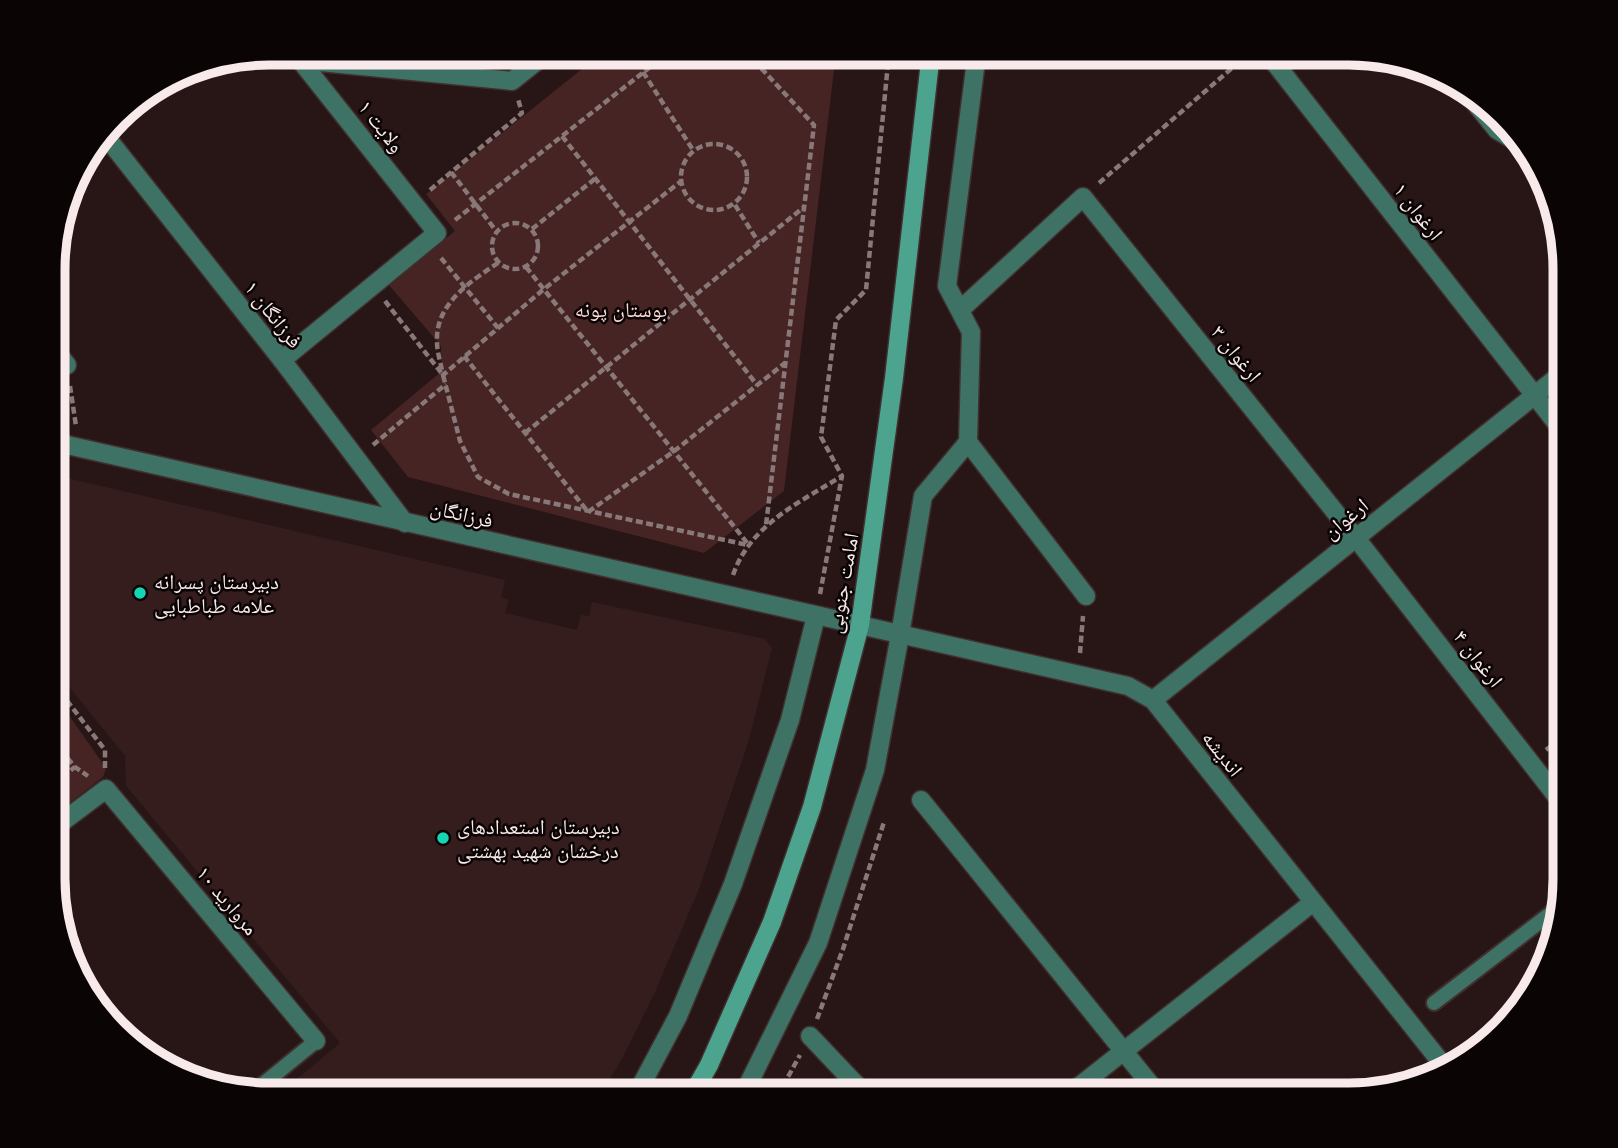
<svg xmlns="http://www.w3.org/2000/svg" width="1618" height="1148" font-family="Mulish,'Noto Naskh Arabic',sans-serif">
<rect width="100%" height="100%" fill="#281515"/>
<!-- built -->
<path fill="#361d1d" d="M54,475l451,105 -4,17 8,3 -4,13 72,17 4,-15 8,1 3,-14 173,37 7,9 -24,95 -49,146 -44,103 -32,65 -22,38h-323l62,-52 -214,-257 -1,-30 -71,-88z"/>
<!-- green -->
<g fill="#472424">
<path d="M602,53h234l-52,438 -80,62 -296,-76 -37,-47 71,-59 -1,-25 -52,-61 66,-54 -29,-37z"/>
<path d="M54,694l52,74 -3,9 -49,38z"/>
</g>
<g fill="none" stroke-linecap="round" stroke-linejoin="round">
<defs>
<g id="service">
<path d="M1434,1003l129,-99"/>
<path d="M251,1094l65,-53"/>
</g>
<g id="minor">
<path d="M1267,53l298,381"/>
<path d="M1463,88l34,42 22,13"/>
<path d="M104,134l178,226 123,163"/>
<path d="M960,310l123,-113 273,341 209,269"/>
<path d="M54,349l13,16"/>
<path d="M282,360l155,-127 -137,-173 212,21 35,-28"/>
<path d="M54,442l1074,244 25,14 295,371"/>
<path d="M968,442l118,154"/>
<path d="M1153,700l412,-329"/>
<path d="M921,800l238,295"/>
<path d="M54,828l52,-39 210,252"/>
<path d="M810,1036l56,59"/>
<path d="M1068,1095l244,-192"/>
</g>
<g id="tertiary">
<path d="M636,1095l42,-79 55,-132 57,-164 26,-104"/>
<path d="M743,1095l75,-152 57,-173 25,-135 23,-139 45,-54 3,-110 -24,-46 30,-233"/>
</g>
<path id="secondary" d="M692,1095l17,-30 63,-143 40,-115 48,-182 34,-247 37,-325"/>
</defs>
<!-- service casing -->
<use href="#service" stroke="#412f2f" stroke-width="18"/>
<!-- minor casing -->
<use href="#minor" stroke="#412f2f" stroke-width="21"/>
<!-- tertiary casing -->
<use href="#tertiary" stroke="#412f2f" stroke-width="21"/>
<!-- secondary casing -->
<use href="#secondary" stroke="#412f2f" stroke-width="21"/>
<!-- path -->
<g stroke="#897878" stroke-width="4.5" stroke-dasharray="7 3.5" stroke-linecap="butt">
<path d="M747,53l67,72 -48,400"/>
<path d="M643,72l50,78"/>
<path d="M562,136l195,249"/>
<circle cx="714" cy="177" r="33"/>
<path d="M451,172l46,60"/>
<path d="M1099,183l147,-127"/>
<path d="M430,190l92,-77 -4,-14"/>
<path d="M735,205l24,38"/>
<path d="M455,220l213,-167"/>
<circle cx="515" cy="246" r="23"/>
<path d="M532,229l64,-51"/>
<path d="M441,258l57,70"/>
<path d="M498,263c-27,18 -63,41 -61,79 0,10 4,22 6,33l101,-86 136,-107"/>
<path d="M526,267l222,277"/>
<path d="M385,301l58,74 17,66 18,36 31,17 239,51"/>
<path d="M464,356l124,156 85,-60 112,-89"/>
<path d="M70,386l6,40"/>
<path d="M525,433l279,-226"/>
<path d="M373,445l73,-61"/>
<path d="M733,575c17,-50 67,-73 109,-99"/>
<path d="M820,594l22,-118 -21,-39 15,-117 30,-30 23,-237"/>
<path d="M1080,653l3,-37"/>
<path d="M54,684l51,66v20"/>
<path d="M54,742l21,25 13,9"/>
<path d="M1546,750l19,-15"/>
<path d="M54,783l21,-16"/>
<path d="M817,1019l26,-70 41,-127"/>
<path d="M778,1095l22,-40"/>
</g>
<!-- service -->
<use href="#service" stroke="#3e7265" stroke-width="14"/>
<!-- minor -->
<use href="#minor" stroke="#3e7265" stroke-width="18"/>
<!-- tertiary -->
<use href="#tertiary" stroke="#3e7265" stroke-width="18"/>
<!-- secondary -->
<use href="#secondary" stroke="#4ca48f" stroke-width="18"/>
</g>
<!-- markers -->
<g fill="#16d5b3" stroke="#0b0404" stroke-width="2.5">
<circle cx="140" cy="593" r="7"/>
<circle cx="443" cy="838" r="7"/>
</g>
<g text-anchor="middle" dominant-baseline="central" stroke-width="5" stroke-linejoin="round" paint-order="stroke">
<!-- street labels -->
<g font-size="21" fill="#f8eaea" stroke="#0b0404">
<text transform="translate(382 126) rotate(52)">ولایت ۱</text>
<text transform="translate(1419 211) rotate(52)">ارغوان ۱</text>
<text transform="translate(274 314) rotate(52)">فرزانگان ۱</text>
<text transform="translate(1237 353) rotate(51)">ارغوان ۳</text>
<text transform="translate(462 513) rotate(13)">فرزانگان</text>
<text transform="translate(1345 518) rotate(-39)">ارغوان</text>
<text transform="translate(842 583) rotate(-80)">امامت جنوبی</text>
<text transform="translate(1479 658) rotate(52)">ارغوان ۴</text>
<text transform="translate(1223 753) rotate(52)">اندیشه</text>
<text transform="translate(228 900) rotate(50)">مروارید ۱۰</text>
</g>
<!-- park labels -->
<g font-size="21" fill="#ffd9d8" stroke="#0b0404">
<text x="621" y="309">بوستان پونه</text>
</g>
<!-- poi labels -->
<g font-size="21" fill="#f8eaea" stroke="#0b0404" text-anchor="start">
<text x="154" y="581">دبیرستان پسرانه<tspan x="154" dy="24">علامه طباطبایی</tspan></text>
<text x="457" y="826">دبیرستان استعدادهای<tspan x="457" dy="24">درخشان شهید بهشتی</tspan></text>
</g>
</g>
<!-- crop -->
<path d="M0 0H1618V1148H0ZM269 65H1349A204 204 0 0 1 1553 269V879A204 204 0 0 1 1349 1083H269A204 204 0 0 1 65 879V269A204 204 0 0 1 269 65Z" fill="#0b0404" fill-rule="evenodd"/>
<path fill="none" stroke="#f8eaea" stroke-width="9" d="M269 65H1349A204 204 0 0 1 1553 269V879A204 204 0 0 1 1349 1083H269A204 204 0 0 1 65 879V269A204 204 0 0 1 269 65Z"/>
</svg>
